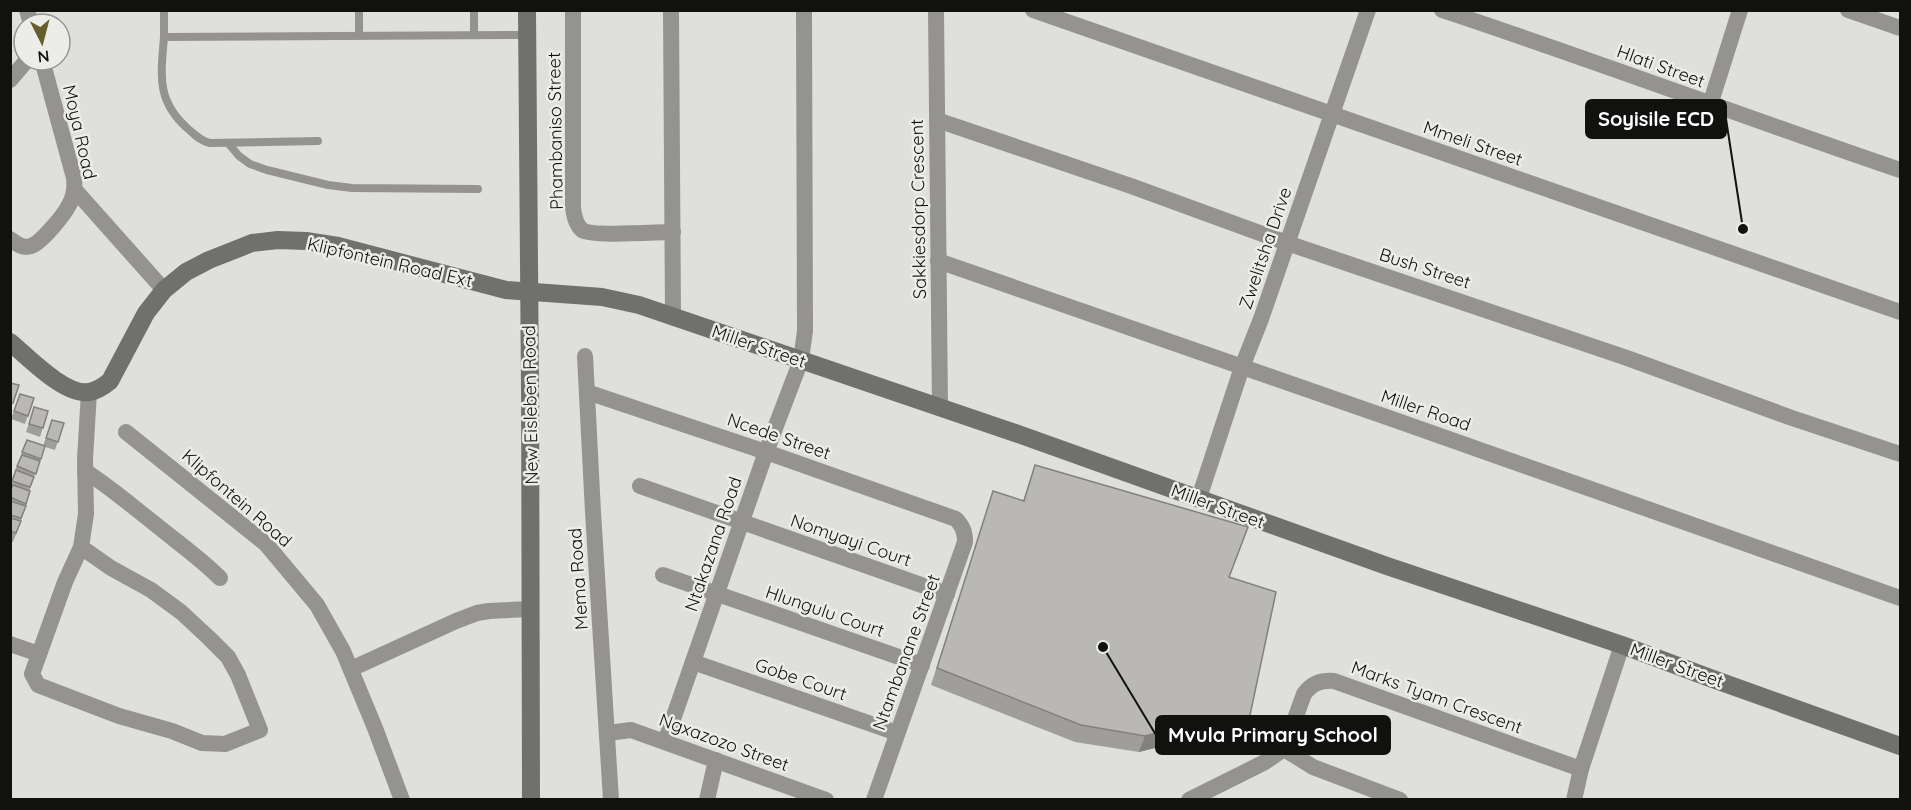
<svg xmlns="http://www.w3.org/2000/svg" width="1911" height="810" font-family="Quicksand,sans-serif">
<rect width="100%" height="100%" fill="#dfdfdb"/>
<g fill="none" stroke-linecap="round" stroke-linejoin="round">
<!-- lane -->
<g stroke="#949392" stroke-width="8">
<path d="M164,10v27l363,-2"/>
<path d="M359,10v26"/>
<path d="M474,10v25"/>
<path d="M164,37c-3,38 -8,63 23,91 7,6 13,13 23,15l108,-2"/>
<path d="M228,143l11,13 11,8 17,6 61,15 24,3 126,1"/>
</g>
<!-- street -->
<g stroke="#949392" stroke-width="16">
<path d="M27,10l4,14"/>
<path d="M573,10v198c1,8 3,17 9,22 10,7 75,2 91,2"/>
<path d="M671,10l2,306"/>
<path d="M936,10l4,398"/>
<path d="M1033,10l867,302"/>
<path d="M1442,10c154,51 305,108 458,160"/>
<path d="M1848,10l52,18"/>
<path d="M10,80l17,-20"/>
<path d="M1710,105l30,-95"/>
<path d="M937,120l194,66 156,57 340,115 165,60 108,36"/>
<path d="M75,190l89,100"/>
<path d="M10,239c7,5 13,10 21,7 10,-3 33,-31 38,-41 5,-8 6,-17 5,-27l-32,-118"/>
<path d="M938,261l457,159 505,178"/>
<path d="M585,356l8,156 18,288"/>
<path d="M587,392l179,60 190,67c7,8 9,13 9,23l-91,258"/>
<path d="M126,432l140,112 51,61 26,46 32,77 27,72"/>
<path d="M85,471c25,16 47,35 70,53 22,18 45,34 65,54"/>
<path d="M640,486l307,108"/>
<path d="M1199,498l43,-131 19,-48 107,-309"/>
<path d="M81,547l-16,35 -33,92 6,11 81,31 53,15 30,12 23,1 35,-14 -22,-55 -10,-18 -19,-19 -28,-26 -30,-22 -40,-22 -30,-21 5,-33 -1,-55 4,-67"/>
<path d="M663,575l259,90"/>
<path d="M10,644l29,10"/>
<path d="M693,662l204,71"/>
<path d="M351,669l105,-48 21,-8 12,-2 42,-2"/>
<path d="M608,733l23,-3 195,70"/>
<path d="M665,742l101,-290 35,-92 4,-29 -1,-321"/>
<path d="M1284,749l29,18 87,33"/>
<path d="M707,800l9,-40"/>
<path d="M1189,800l76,-38 19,-13 20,-55c8,-11 17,-14 30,-13l247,88"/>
<path d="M1574,800l7,-31 41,-124"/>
</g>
<!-- secondary -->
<g stroke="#70706d" stroke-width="18">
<path d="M527,10c3,264 4,526 4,790"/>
<path d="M10,342c18,15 55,54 79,50 8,-1 15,-6 21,-11l36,-68 18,-23 22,-18 23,-12 43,-17 26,-3 28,1 32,5 168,44 96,7 37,8 382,130 366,131 235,79 88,33 190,68"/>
</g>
</g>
<!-- wall -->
<g fill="#9f9e9b">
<path d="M20,394l14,4 -9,26 -14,-5z"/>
<path d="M34,407l14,4 -8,26 -14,-5z"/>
<path d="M52,420l12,3 -9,27 -10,-3 -16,44h1l-9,30 -8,21 -2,-1 -1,1v-58l17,-44 16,6z"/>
<path d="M1035,465l213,62 -19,50 14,159 -49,2 -55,14 -64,-10 -144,-57 62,-194 30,10z"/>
</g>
<!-- shaded-wall -->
<path fill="#82817e" d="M1249,720l-6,16 -49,2 -55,14 6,-16 55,-14z"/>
<!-- building -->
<g fill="#b9b8b4" stroke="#82817e" stroke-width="1.5">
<path d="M10,383l9,2 -6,18 -3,-1z"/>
<path d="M20,394l14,4 -6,18 -14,-5z"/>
<path d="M34,407l14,4 -5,17 -14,-4z"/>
<path d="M52,420l12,3 -6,19 -12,-4z"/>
<path d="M27,440l18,6 -4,13 -19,-7z"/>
<path d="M22,455l18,6 -4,13 -19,-8z"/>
<path d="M1035,465l213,62 -19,50 47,15 -27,128 -49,2 -55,14 -64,-11 -144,-57 56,-177 31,10z"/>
<path d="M16,470l18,7 -4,10 -18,-6z"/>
<path d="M13,485l17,6 -4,13 -16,-7v-6z"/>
<path d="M10,501l16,5 -5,12 -11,-3z"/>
<path d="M10,518l11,3 -5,12 -6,-2z"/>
</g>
<g text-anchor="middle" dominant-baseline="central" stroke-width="5" stroke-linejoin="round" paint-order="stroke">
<!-- street labels -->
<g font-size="18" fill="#111110" stroke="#ecece8">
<text transform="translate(1661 66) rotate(20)">Hlati Street</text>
<text transform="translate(555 131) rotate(-91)">Phambaniso Street</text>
<text transform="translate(80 132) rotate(77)">Moya Road</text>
<text transform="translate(1473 143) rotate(19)">Mmeli Street</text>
<text transform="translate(918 209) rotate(-91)">Sakkiesdorp Crescent</text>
<text transform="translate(1265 248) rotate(-71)">Zwelitsha Drive</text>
<text transform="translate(390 262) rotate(13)">Klipfontein Road Ext</text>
<text transform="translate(1425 268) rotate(18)">Bush Street</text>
<text transform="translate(759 346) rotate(19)">Miller Street</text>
<text transform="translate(530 405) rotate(-91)">New Eisleben Road</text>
<text transform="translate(1426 410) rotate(19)">Miller Road</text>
<text transform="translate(779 436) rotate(19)">Ncede Street</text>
<text transform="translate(237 498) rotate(41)">Klipfontein Road</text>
<text transform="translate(1218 506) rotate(20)">Miller Street</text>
<text transform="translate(851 540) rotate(19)">Nomyayi Court</text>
<text transform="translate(713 544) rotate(-71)">Ntakazana Road</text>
<text transform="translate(578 579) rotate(-94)">Mema Road</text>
<text transform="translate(825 611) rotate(19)">Hlungulu Court</text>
<text transform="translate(906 652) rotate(-70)">Ntambanane Street</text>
<text transform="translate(1677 665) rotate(20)">Miller Street</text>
<text transform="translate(801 679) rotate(19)">Gobe Court</text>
<text transform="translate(1437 697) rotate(20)">Marks Tyam Crescent</text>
<text transform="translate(724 742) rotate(20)">Ngxazozo Street</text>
</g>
</g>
<!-- callouts -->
<path fill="none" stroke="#111110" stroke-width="2" d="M1743 229L1726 119M1103 647L1156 735"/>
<g fill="#111110" stroke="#ecece8" stroke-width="2">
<circle cx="1743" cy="229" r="6"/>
<circle cx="1103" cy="647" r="6"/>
</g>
<g fill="#111110" stroke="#111110" stroke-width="2">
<rect x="1586" y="100" width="140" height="38" rx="6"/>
<rect x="1156" y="716" width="234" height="38" rx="6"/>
</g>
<g font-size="20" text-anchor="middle" font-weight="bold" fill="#fff">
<text x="1656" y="126">Soyisile ECD</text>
<text x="1273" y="742">Mvula Primary School</text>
</g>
<!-- border -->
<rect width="1911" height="810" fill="none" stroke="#111110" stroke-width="24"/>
<!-- north arrow -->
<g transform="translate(42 42) rotate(174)"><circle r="28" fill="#ecece8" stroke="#949492" stroke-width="1.5"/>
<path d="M0-4.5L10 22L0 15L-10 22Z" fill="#665e2b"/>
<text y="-9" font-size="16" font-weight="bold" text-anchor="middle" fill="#111110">N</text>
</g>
</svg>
